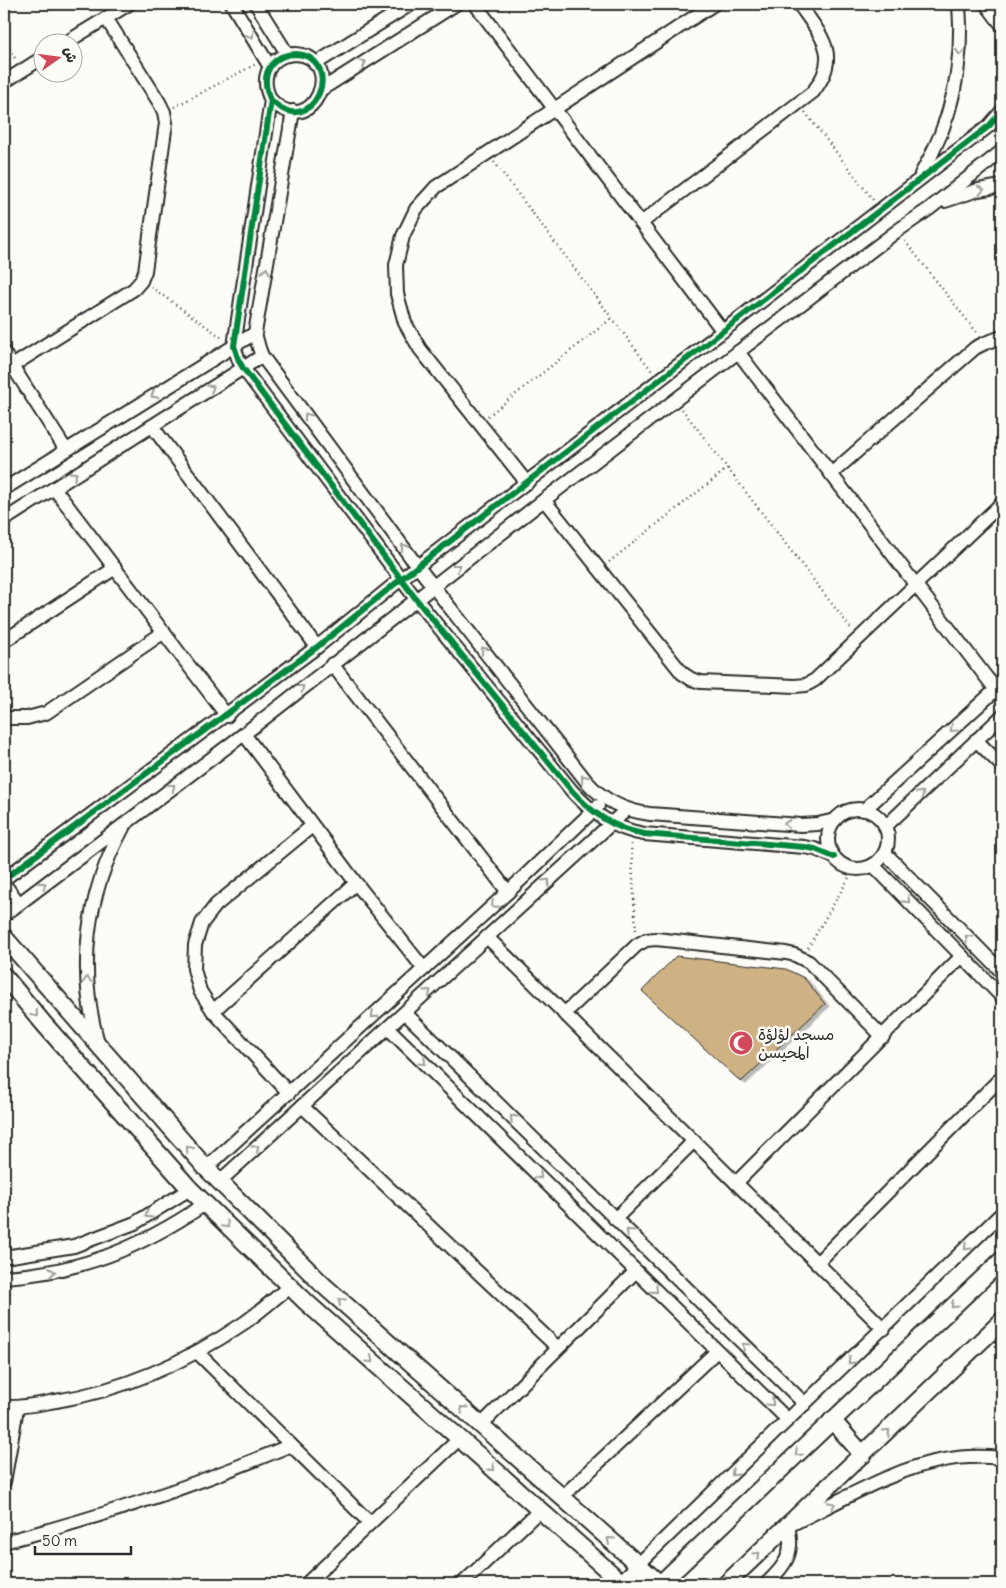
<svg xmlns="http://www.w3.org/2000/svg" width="1006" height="1588" font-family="Delius,'Playpen Sans Arabic',sans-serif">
<defs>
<filter id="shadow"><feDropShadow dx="4.5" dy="2.5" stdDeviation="0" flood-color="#0004"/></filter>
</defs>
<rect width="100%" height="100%" fill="#fdfcf7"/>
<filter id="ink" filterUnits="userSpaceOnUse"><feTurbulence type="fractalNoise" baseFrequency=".02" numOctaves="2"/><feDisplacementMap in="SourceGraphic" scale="10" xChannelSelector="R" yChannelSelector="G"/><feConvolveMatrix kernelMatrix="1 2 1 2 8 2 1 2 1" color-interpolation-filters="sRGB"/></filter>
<g filter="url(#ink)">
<!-- building -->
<path fill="#ceb283" stroke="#2b2b2b" filter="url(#shadow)" d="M676,956l110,13 18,9 21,26 -84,78 -99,-91z"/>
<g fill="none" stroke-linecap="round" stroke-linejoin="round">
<defs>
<g id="minor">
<path d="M232,4l38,63"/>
<path d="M256,4l32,51"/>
<path d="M475,4l247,326"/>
<path d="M986,4l16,21"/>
<path d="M67,42l62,-38"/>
<path d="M315,64l96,-60"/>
<path d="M4,82l38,-24"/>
<path d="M322,89l134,-85"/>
<path d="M271,100c42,43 76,-42 25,-46 -9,0 -18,3 -24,10 -9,11 -7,25 -1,36l-37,246 5,15 4,7 173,231 156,192c20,22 42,38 72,43l160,13 11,2 19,8"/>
<path d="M293,111l-38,222 4,15 3,8 156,211 169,215c17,19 37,29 63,32l151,11 17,-1 17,-4"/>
<path d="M921,174c31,-52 43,-110 38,-170"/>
<path d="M945,201l33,-11 24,-4"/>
<path d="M641,223l172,-131c29,-37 8,-56 -14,-88"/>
<path d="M738,352l258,338"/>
<path d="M4,353l62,97"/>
<path d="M12,366l122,-77 7,-8 4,-10 21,-148 -2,-11 -5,-10 -53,-84"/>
<path d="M152,426l165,221"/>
<path d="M831,474l144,-126 10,-5 17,-6"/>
<path d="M527,483l-107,-134 -15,-26 -8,-29 -1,-29 7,-29 13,-27 20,-22 278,-183"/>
<path d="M54,488l173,228"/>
<path d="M4,489l251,-156"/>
<path d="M544,500l138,173 9,6 10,3 94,4 11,-1 9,-5 187,-177"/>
<path d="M4,520l258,-164"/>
<path d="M4,641l111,-73"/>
<path d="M332,664l176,228"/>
<path d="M4,718h23l19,-5 118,-81"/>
<path d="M244,734l112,149 68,86"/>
<path d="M976,740l26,26"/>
<circle cx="858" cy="839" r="30"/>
<path d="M864,810l138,-126"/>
<path d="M885,827l117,-111"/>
<path d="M885,853l117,119"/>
<path d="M873,865l129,132"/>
<path d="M4,879l313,-232 84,-68 588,-453 13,-15"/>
<path d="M4,884l15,19"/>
<path d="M4,915l240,-181 300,-234 353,-269 32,-22 73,-58"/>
<path d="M487,937l397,392"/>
<path d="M213,1011l143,-128"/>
<path d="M405,1013l400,391"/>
<path d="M564,1014l73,-69 9,-5 10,-1 130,14 9,2 14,7 74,75"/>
<path d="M388,1028l400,392"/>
<path d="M98,1043c-21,-74 -12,-148 25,-215"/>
<path d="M289,1093l-76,-82 -13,-20 -6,-22 1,-24 7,-22 14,-18 96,-79"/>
<path d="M302,1106l256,242"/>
<path d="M206,1168l302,-276 90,-86"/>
<path d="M220,1181l406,-371"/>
<path d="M736,1183l226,-227"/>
<path d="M615,1219l79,-78"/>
<path d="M4,1256h7l63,-10 61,-23 55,-34"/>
<path d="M817,1263l185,-186"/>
<path d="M4,1277c78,-5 136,-29 201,-73"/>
<path d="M197,1352l173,171"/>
<path d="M4,1407c18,1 35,-3 52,-6 68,-11 132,-40 188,-78 16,-11 30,-24 45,-36"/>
<path d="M481,1425l155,-154"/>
<path d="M4,1482l13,-74"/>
<path d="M562,1497l155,-146"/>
<path d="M4,1542c98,-25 193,-57 287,-97"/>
<path d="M306,1584l153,-145"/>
<path d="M462,1584l77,-73"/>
<path d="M618,1584l384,-371"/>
<path d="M766,1584c19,-18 29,-30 22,-58 47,-22 106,-58 156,-66 20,-4 39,-4 58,-2"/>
</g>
<g id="tertiary">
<path d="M4,937l202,231 116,116 338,300"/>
<path d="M4,976l40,48 146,165 116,113 317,282"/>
<path d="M832,1420l31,35"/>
<path d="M660,1584l342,-324"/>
<path d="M726,1584l276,-263"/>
</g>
</defs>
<!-- minor casing -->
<use href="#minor" stroke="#2b2b2b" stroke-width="16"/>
<!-- tertiary casing -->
<use href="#tertiary" stroke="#2b2b2b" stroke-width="20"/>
<!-- path -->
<g stroke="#2b2b2b" stroke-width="2.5" stroke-dasharray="1 4" stroke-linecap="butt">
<path d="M4,40l12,20"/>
<path d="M174,107l82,-43"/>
<path d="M805,112l69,89"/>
<path d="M494,162l158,209"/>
<path d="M905,241l72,92"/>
<path d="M151,287l73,52"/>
<path d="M682,409l170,221"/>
<path d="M488,416l124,-98"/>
<path d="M609,562l119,-94"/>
<path d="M631,844l5,87"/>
<path d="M808,948l46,-79"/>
</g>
<!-- minor -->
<use href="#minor" stroke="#fdfcf7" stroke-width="12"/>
<!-- tertiary -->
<use href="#tertiary" stroke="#fdfcf7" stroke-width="16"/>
<defs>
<g id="cycleway">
<path d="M271,100c42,43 76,-42 25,-46 -9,0 -18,3 -24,10 -9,11 -7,25 -1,36l-37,246 5,15 4,7 173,231 156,192c20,22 42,38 72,43l160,13 11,2 19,8"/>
<path d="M4,879l313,-232 84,-68 588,-453 13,-15"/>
</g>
</defs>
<!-- cycleway casing -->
<use href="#cycleway" stroke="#fdfcf7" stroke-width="9"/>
<!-- cycleway -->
<use href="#cycleway" stroke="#00873e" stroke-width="6"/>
</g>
<!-- one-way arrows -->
<defs><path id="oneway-chevron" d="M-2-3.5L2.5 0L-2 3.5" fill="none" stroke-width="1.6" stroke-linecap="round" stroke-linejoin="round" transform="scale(1.25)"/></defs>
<g stroke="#9e9e9b">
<use href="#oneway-chevron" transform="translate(251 35) rotate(58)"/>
<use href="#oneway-chevron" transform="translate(960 52) rotate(94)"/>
<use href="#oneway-chevron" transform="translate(363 63) rotate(-32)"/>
<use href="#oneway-chevron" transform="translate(981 190) rotate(-12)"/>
<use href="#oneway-chevron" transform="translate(266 271) rotate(-80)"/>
<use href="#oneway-chevron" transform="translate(211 388) rotate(-32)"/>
<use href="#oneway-chevron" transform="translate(154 395) rotate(148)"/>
<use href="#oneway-chevron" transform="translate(307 416) rotate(-126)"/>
<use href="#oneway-chevron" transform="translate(74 475) rotate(-32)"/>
<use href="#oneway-chevron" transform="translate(404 547) rotate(-126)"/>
<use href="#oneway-chevron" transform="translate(457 567) rotate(-38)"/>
<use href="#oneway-chevron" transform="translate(484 650) rotate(-128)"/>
<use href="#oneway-chevron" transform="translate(301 688) rotate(-38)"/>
<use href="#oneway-chevron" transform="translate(953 729) rotate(138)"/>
<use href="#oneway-chevron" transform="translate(584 778) rotate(-129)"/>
<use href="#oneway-chevron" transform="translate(172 787) rotate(-37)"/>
<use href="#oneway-chevron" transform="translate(921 794) rotate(-44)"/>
<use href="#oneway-chevron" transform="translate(787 824) rotate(-176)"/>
<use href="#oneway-chevron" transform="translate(547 882) rotate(-43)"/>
<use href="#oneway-chevron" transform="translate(43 885) rotate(-37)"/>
<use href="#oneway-chevron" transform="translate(907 900) rotate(45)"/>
<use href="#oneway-chevron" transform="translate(494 905) rotate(138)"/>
<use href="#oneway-chevron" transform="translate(968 938) rotate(-135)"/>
<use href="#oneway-chevron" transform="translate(87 980) rotate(-94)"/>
<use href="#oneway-chevron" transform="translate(428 992) rotate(-42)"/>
<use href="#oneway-chevron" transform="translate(35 1014) rotate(50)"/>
<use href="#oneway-chevron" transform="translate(374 1015) rotate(137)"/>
<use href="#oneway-chevron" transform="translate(423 1062) rotate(44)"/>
<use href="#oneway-chevron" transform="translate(513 1118) rotate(-136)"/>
<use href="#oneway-chevron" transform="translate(256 1148) rotate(-42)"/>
<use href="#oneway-chevron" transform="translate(189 1149) rotate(-131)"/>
<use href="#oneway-chevron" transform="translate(539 1176) rotate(44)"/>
<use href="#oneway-chevron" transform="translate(148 1215) rotate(148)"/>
<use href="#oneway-chevron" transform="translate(226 1225) rotate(45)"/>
<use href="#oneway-chevron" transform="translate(629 1232) rotate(-136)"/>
<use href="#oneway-chevron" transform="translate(967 1247) rotate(136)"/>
<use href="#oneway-chevron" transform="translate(52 1272) rotate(-10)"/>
<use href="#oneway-chevron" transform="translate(655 1290) rotate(44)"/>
<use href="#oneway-chevron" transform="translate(341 1301) rotate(-138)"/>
<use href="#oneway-chevron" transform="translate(954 1305) rotate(137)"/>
<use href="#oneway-chevron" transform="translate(745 1346) rotate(-136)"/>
<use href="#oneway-chevron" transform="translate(370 1360) rotate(42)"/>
<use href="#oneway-chevron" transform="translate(851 1361) rotate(136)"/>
<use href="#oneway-chevron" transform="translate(771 1403) rotate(44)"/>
<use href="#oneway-chevron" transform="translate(463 1409) rotate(-138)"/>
<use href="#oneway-chevron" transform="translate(887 1432) rotate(-44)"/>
<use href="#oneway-chevron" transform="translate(798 1453) rotate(136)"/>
<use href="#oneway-chevron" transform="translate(492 1468) rotate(42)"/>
<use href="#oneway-chevron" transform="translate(734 1473) rotate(136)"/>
<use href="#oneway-chevron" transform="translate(832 1505) rotate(-26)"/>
<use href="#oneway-chevron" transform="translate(610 1540) rotate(-138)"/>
<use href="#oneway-chevron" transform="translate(757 1555) rotate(-43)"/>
</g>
</g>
<!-- icons -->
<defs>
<symbol id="mosque-disc" viewBox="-11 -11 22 22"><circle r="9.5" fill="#d1495b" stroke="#fdfcf7"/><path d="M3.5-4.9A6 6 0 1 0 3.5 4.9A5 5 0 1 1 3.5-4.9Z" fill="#fff"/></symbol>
</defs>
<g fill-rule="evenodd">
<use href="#mosque-disc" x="727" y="1029" width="28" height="28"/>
</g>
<g text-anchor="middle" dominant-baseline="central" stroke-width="5" stroke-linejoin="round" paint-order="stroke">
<!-- poi labels -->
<g font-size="16" fill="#2b2b2b" stroke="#fdfcf7" text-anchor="start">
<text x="758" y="1034">مسجد لؤلؤة<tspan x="758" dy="18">المحيسن</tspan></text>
</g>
</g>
<!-- margin -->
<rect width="1006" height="1588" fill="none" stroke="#fdfcf7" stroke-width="20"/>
<rect x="10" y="10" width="986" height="1568" fill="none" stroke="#2b2b2b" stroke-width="2" filter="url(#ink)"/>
<!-- north arrow -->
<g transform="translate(58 58) rotate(76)"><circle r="24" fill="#fdfcf7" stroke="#a9a8a5"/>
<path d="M0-4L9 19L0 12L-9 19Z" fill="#d1495b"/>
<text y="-8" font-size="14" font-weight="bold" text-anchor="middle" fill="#2b2b2b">ش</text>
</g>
<!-- scale -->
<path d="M35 1546v8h96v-8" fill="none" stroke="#2b2b2b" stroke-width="2.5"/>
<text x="42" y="1546" font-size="15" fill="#2b2b2b" stroke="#fdfcf7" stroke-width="4" paint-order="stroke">50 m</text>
</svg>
